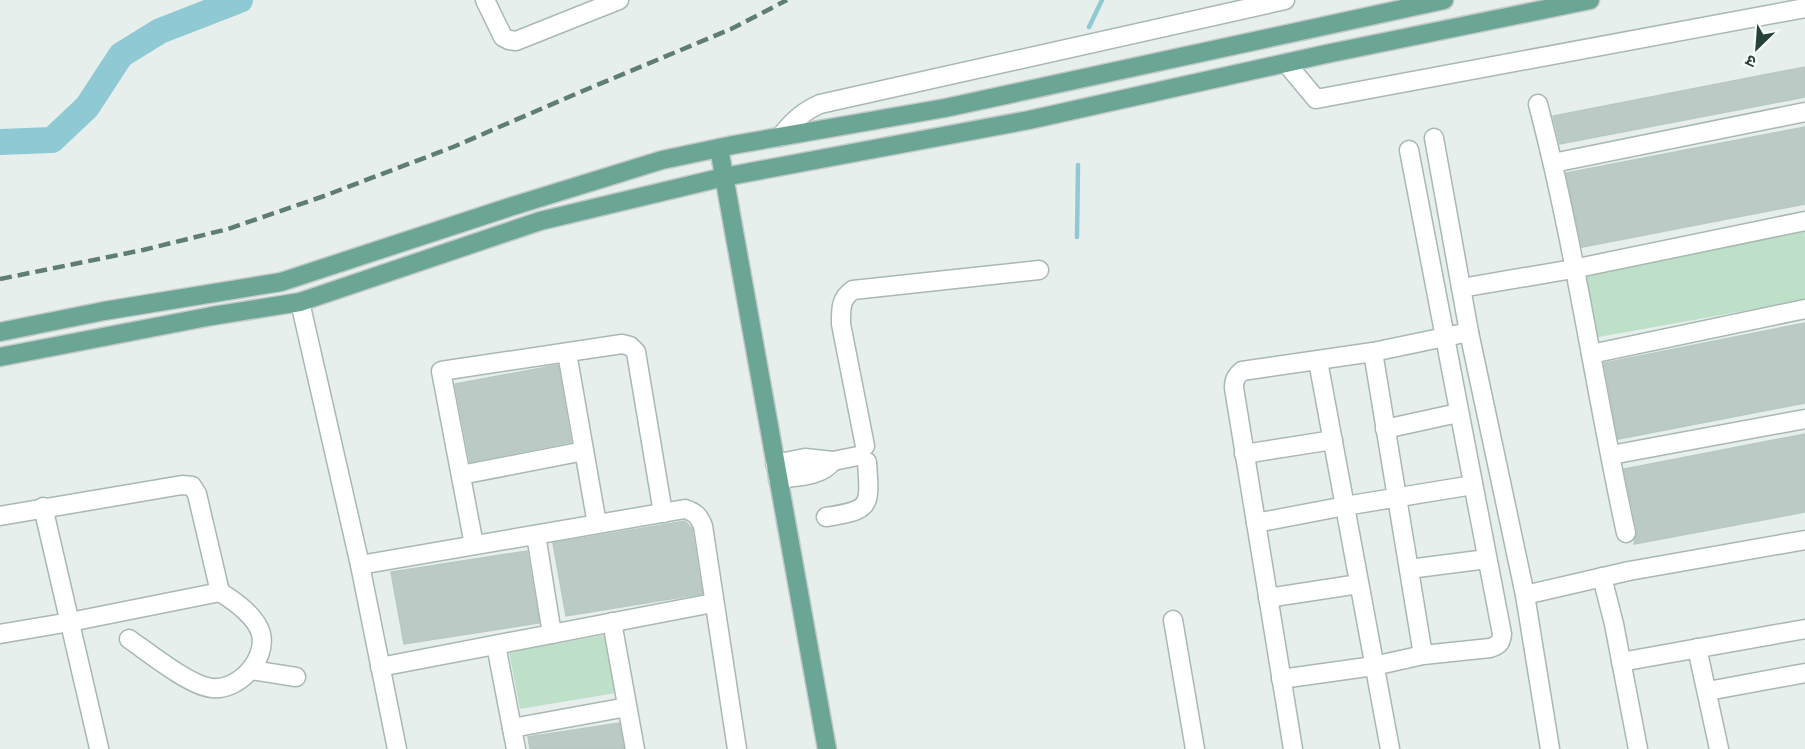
<svg xmlns="http://www.w3.org/2000/svg" width="1805" height="749" font-family="'Asap Condensed','Noto Sans Devanagari',sans-serif">
<rect width="100%" height="100%" fill="#e6efeb"/>
<!-- green -->
<g fill="#bfe0c8">
<path d="M1805,231v69l-212,38 -13,-65z"/>
<path d="M605,635l11,58 -96,16 -11,-57z"/>
</g>
<g fill="none" stroke-linecap="round" stroke-linejoin="round">
<!-- stream -->
<g stroke="#8ec9d4" stroke-width="4.5">
<path d="M1089,27l13,-27"/>
<path d="M1077,237l1,-72"/>
</g>
<!-- river -->
<path stroke="#8ec9d4" stroke-width="26" d="M0,142l52,-2 35,-33 34,-52 39,-24 80,-31"/>
</g>
<!-- building -->
<g fill="#bbcac4" stroke="#b8c9c2" stroke-width="1.5">
<path d="M1805,67v30l-245,47 -7,-28z"/>
<path d="M1805,127v77l-223,43 -16,-74z"/>
<path d="M1805,323v80l-187,36 -14,-76z"/>
<path d="M558,365l13,77 -101,20 -15,-78z"/>
<path d="M1805,434v78l-171,32 3,-13 -13,-62z"/>
<path d="M685,521l7,8 10,65 -136,22 -13,-73z"/>
<path d="M527,551l12,72 -135,21 -13,-72z"/>
<path d="M619,723l5,26h-94l-2,-12z"/>
</g>
<g fill="none" stroke-linecap="round" stroke-linejoin="round">
<defs>
<g id="minor">
<path d="M485,0l18,37 6,3 7,1 103,-41"/>
<path d="M1286,63l30,36 489,-91"/>
<path d="M1538,104c37,141 57,287 88,429"/>
<path d="M780,137c12,-15 22,-25 40,-33l465,-104"/>
<path d="M1434,138l35,194 56,263 25,154"/>
<path d="M1553,163l252,-51"/>
<path d="M1461,288l112,-19 232,-48"/>
<path d="M300,302l60,263 37,184"/>
<path d="M1373,352l50,303"/>
<path d="M567,353l30,171"/>
<path d="M1591,354l214,-45"/>
<path d="M1318,361l72,388"/>
<path d="M1385,429l73,-16"/>
<path d="M865,446l-24,-122c0,-15 -1,-25 12,-34l186,-20"/>
<path d="M1244,454l89,-14"/>
<path d="M1611,455l194,-36"/>
<path d="M775,464l30,-6 28,3 25,-5"/>
<path d="M461,475l123,-24"/>
<path d="M778,479c19,-3 43,-2 55,-18"/>
<path d="M43,507l56,241"/>
<path d="M0,516l182,-31 10,1 5,8 23,98"/>
<path d="M826,517c46,-7 44,-10 41,-55"/>
<path d="M1256,523l89,-17 128,-21"/>
<path d="M536,535l16,99"/>
<path d="M474,545l-33,-174 181,-27 8,2 6,6 27,161"/>
<path d="M360,565l325,-56c10,3 14,7 18,17l34,223"/>
<path d="M1409,569l78,-10"/>
<path d="M1602,577l12,47 24,125"/>
<path d="M1525,595l104,-24 176,-31"/>
<path d="M1268,598l91,-14"/>
<path d="M1173,620l22,129"/>
<path d="M612,622l23,127"/>
<path d="M0,634l70,-12 150,-30c13,8 37,25 41,42 6,26 -23,57 -49,54 -22,-2 -63,-35 -83,-49"/>
<path d="M496,645l20,104"/>
<path d="M1697,648l22,101"/>
<path d="M1621,662l184,-33"/>
<path d="M380,667l333,-64"/>
<path d="M251,670l45,7"/>
<path d="M1281,679l93,-13 49,-11 67,-7c9,-3 11,-5 12,-14l-93,-484"/>
<path d="M1708,691l97,-18"/>
<path d="M512,728l115,-21"/>
<path d="M1293,749l-59,-361c0,-8 2,-12 8,-17l131,-19 96,-20"/>
</g>
<g id="major">
<path d="M719,148l108,601"/>
<path d="M0,332l104,-21 177,-29 232,-76 149,-46 71,-15 212,-37 499,-108"/>
<path d="M0,357l212,-41 88,-14 240,-81 184,-44 305,-57 297,-66 264,-54"/>
</g>
</defs>
<!-- minor casing -->
<use href="#minor" stroke="#a8b8b2" stroke-width="21"/>
<!-- major casing -->
<use href="#major" stroke="#c2cac8" stroke-width="21"/>
<!-- minor -->
<use href="#minor" stroke="#fff" stroke-width="18"/>
<!-- major -->
<use href="#major" stroke="#6aa596" stroke-width="18"/>
<!-- rail -->
<path stroke="#5f7d75" stroke-width="4.5" stroke-dasharray="12 6" stroke-linecap="butt" d="M0,279l143,-29 85,-21 96,-33 129,-49 125,-54 153,-64 56,-29"/>
</g>
<!-- north arrow -->
<g transform="translate(1757 48) rotate(205)" stroke="#f7fbf9" stroke-width="4.5" paint-order="stroke">
<path d="M0-4.5L10 22L0 15L-10 22Z" fill="#24423a"/>
<text y="-9" font-size="16" font-weight="bold" text-anchor="middle" fill="#24423a">उ</text>
</g>
</svg>
